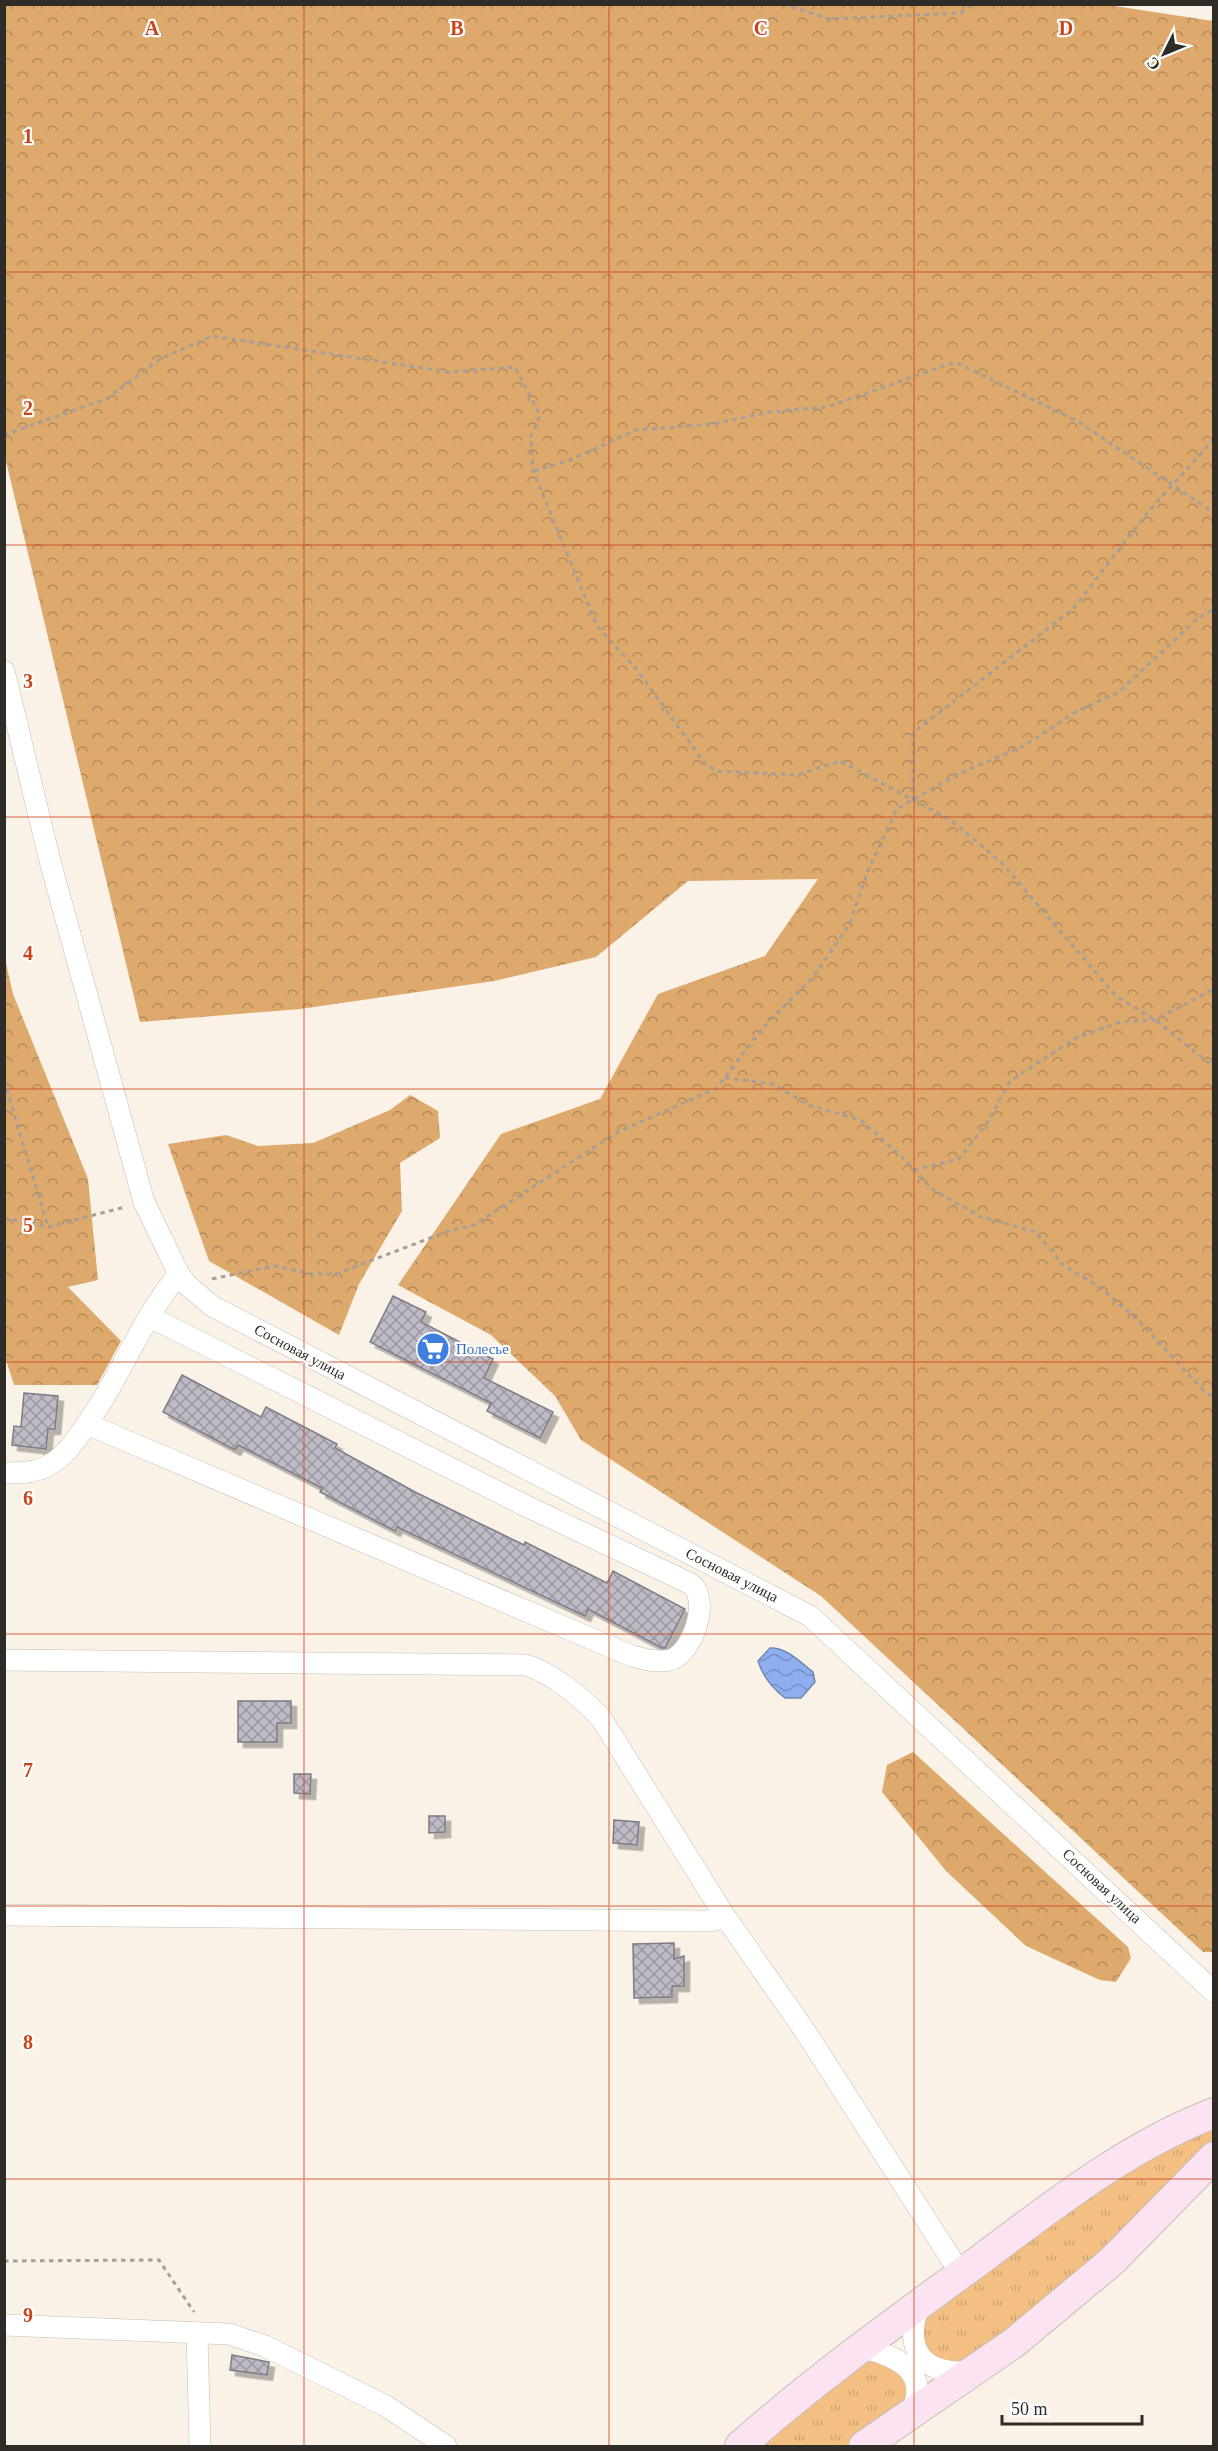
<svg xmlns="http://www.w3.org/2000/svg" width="1218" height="2451" font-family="'Times New Roman',serif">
<defs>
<pattern id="grass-tufts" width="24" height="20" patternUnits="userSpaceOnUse" patternTransform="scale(1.5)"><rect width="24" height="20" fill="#f4bf83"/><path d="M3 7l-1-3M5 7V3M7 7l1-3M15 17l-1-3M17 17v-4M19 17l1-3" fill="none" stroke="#d2a471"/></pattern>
<pattern id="forest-crowns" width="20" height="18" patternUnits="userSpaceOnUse" patternTransform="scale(1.5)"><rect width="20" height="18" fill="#dea96d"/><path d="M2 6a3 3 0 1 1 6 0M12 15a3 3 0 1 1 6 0" fill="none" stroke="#b48a5a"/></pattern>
<pattern id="water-waves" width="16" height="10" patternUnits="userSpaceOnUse" patternTransform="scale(1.5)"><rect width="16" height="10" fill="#8eafef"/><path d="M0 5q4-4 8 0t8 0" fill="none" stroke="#748fc2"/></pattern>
<pattern id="building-cross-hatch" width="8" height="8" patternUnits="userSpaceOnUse" patternTransform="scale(1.5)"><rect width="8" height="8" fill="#bfbbc6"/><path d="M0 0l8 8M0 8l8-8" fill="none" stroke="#9c98a1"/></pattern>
<filter id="shadow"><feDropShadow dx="5.5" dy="5.5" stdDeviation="0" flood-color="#0004"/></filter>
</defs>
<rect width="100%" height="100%" fill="#faf1e7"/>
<!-- grass -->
<g fill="url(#grass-tufts)">
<path d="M1213,2118v33l-242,218 -39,-7 -15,-42 10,-18z"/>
<path d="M860,2357l41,12 10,28 -56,49h-106z"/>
</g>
<!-- forest -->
<g fill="url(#forest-crowns)">
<path d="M1108,5l105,16v1931h-10l-382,-356 -240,-156 -26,-44 -64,-61 -93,-50 103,-151 99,-35 58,-105 107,-38 53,-77 -130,2 -92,76 -102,24 -194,28 -160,13 -135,-565v-452z"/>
<path d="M5,959l8,35 75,185 10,101 -30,7 53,54 -24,44h-83l-9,-28z"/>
<path d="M410,1095l28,16 2,27 -40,25 2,48 -43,73 -20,51 -130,-74 -41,-117 58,-9 32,11 55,-3 77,-33z"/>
<path d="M913,1752l215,195 3,11 -15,24 -16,-2 -74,-34 -80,-75 -64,-79 5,-27z"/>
</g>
<!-- water -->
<path fill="url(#water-waves)" stroke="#7288b3" stroke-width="1.5" d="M770,1648c16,-1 30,14 43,24l2,10 -14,16h-16c-13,-10 -22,-21 -27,-37z"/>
<!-- building -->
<g fill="url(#building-cross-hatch)" stroke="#7e7b86" stroke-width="1.5" filter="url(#shadow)">
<path d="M393,1296l33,16 -5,10 72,37 -9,19 69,34 -13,26 -53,-27 4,-8 -121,-61z"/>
<path d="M182,1375l79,42 5,-10 71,37 -2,4 80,44 109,53 1,-3 82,41 6,-12 72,38 -20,39h-3l-74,-39 -3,7 -188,-89 -2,4 -75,-39 2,-4 -84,-43 -3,5 -72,-38z"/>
<path d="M24,1393l34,3 -3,33h-7l-2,20 -34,-4 2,-19 7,1z"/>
<path d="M238,1701h53v22h-14v19h-39z"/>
<path d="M294,1774h17l-1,20 -16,-1z"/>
<path d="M429,1816h16v16l-16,1z"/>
<path d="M614,1820l25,2 -2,23 -24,-2z"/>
<path d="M674,1943v16l10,-3v30h-12v11l-38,1 -1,-54z"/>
<path d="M232,2355l37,7 -2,13 -37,-5z"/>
</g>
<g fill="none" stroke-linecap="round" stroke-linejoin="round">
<defs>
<g id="street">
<path d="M4,671l47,194 93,337 35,72 7,10 26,22 598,310 404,376"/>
<path d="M87,1424l545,232c12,3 25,7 38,4 22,-6 41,-59 21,-76l-169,-80 -372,-187"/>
<path d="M4,1473c16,0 32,0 45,-8 17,-9 27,-26 38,-41 34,-48 54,-105 92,-150"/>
<path d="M4,1660l522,5c26,8 56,33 75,53l125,200 81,116 154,240"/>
<path d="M4,1915l705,6 17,-3"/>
<path d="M919,2304c-16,47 3,71 53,68"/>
<path d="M4,2325l225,9 36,12 121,60 60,40"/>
<path d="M197,2333l3,113"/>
<path d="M863,2348c35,8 69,25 47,67"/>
</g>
<g id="secondary">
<path d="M740,2446c72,-64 151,-121 229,-178 77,-57 154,-120 245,-155"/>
<path d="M864,2446l151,-104 97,-81 102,-104"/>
</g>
</defs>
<!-- street casing -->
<use href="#street" stroke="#c6bdb4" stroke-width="22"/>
<!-- secondary casing -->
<use href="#secondary" stroke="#c6bdb4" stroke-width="32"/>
<!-- path -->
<g stroke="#a59f97" stroke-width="3" stroke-dasharray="4.5 4.5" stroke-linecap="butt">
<path d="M783,4l46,15 132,-6 11,-9"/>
<path d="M4,435l102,-36 54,-40 52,-23 237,36 66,-5 25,48 -9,21 2,35 64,155 41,45 67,93 12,7 80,4 43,-14 109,58 52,43 115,134 39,24 59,47"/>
<path d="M534,471l36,-11 66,-30 76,-6 58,-12 57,-5 128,-45 124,60 135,91"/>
<path d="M913,800v-67l160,-124 75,-97 66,-73"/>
<path d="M725,1078l48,6 35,21 53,15 39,35 32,34 47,27 57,16 27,33 38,23 38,33 67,72 8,4"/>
<path d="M4,1081l44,146"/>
<path d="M914,1170l45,-11 28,-36 23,-42 66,-43 44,-16 35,-2 59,-31"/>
<path d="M4,1218l44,9 77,-20"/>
<path d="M212,1279l62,-13 38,8h24l110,-42 28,-7 144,-93 99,-44 44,-58 53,-54 35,-51 20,-57 28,-59 59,-34 68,-29 53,-35 42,-19 78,-73 17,-10"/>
<path d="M4,2261l155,-1 35,52"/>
</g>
<!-- street -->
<use href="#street" stroke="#fff" stroke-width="21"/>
<!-- secondary -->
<use href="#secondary" stroke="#fce3f1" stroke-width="30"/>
</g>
<!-- grid -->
<path fill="none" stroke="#cb4318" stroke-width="1.5" stroke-opacity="0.55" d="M304,4v2442M609,4v2442M914,4v2442M4,272h1210M4,545h1210M4,817h1210M4,1089h1210M4,1362h1210M4,1634h1210M4,1906h1210M4,2179h1210"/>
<!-- icons -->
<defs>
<symbol id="supermarket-disc" viewBox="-11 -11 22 22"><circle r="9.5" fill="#3f7fe0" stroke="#fff"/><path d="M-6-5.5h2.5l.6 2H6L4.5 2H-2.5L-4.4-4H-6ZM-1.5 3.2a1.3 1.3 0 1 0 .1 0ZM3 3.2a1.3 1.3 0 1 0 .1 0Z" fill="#fff"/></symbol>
</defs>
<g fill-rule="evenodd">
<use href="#supermarket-disc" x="414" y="1330" width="38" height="38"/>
</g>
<g text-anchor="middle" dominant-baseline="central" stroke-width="4.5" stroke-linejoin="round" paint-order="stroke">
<!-- shop labels -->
<g font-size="15" fill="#366cbe" stroke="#fff" text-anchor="start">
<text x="456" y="1349">Полесье</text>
</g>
<!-- street labels -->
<g font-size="15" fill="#2f2c28" stroke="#fff">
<text transform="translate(300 1352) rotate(28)">Сосновая улица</text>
<text transform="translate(732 1575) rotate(27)">Сосновая улица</text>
<text transform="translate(1102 1886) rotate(43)">Сосновая улица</text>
</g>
</g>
<g font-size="20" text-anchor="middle" font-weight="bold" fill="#cb4318" stroke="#fff" stroke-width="4.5" stroke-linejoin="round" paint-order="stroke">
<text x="152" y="35">A</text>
<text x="457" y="35">B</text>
<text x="761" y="35">C</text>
<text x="1066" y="35">D</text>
<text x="28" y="143">1</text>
<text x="28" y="415">2</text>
<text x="28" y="688">3</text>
<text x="28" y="960">4</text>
<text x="28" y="1232">5</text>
<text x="28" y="1505">6</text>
<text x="28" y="1777">7</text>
<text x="28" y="2049">8</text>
<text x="28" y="2322">9</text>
</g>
<!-- border -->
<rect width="1218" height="2451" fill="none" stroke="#2f2c28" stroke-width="12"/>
<!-- north arrow -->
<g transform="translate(1164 54) rotate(227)" stroke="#ffffff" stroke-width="4.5" paint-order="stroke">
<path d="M0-4.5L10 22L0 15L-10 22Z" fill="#2f2c28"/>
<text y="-9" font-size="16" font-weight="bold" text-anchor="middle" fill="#2f2c28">С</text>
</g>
<!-- scale -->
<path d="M1002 2415v9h140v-9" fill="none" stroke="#2f2c28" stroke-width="3"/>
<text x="1011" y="2415" font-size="18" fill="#2f2c28" stroke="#ffffff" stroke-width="4.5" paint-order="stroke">50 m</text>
</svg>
